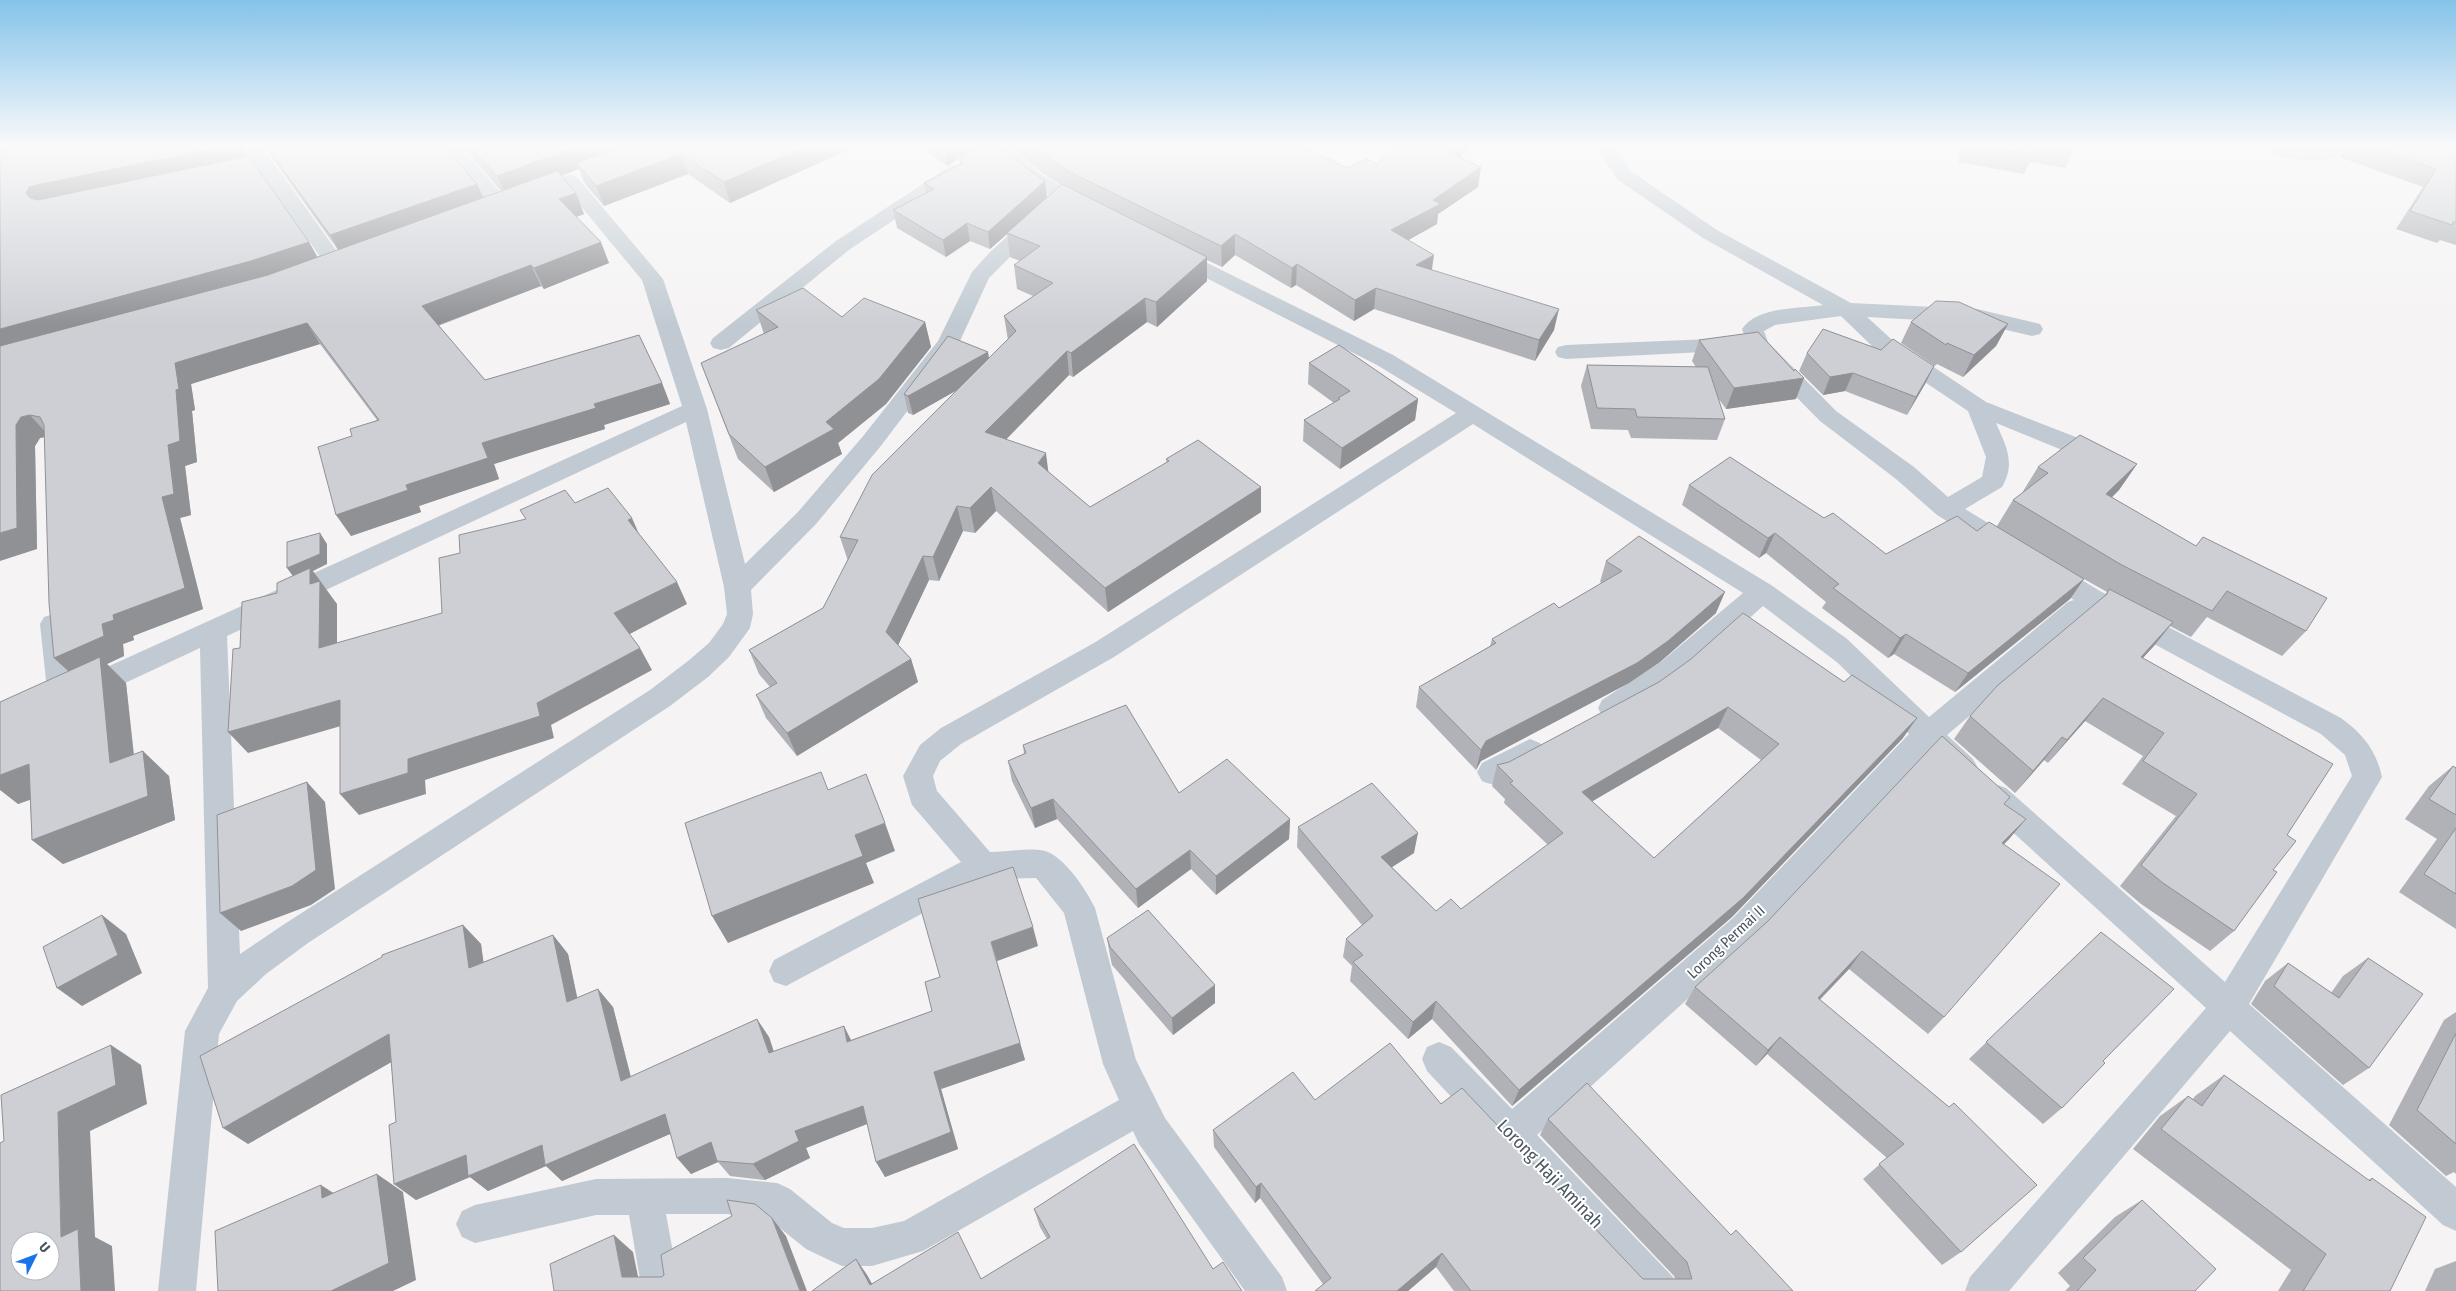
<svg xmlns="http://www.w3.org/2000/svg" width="2456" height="1291" font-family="'Fira Sans Condensed',sans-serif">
<rect width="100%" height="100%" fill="#f5f3f3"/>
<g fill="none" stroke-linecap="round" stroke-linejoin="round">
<!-- minor -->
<g fill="#c1cad2" fill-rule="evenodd">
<path d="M243,145h18l87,122 -4,4 -7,2 -7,-2 -68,-97 -40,9 -7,-2 -3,-4 3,-4 40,-9z"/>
<path d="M440,145h19l51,58 3,4 -3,4 -7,2 -7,-2z"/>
<path d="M988,145h20l33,29 53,31 3,4 -3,4 -7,2 -7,-2 -53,-31z"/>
<path d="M1600,145h18l1,7 13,20 85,58 134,73 126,6 63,15 3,5 -3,5 -8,2 -55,-13 -110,-6 23,21 96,64 126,49 3,6 -3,6 -9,2 -9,-2 -98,-40c10,23 20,40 6,64l-37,22 135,82 241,127c22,16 35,32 41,59l-133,227 207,183v44l-13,-6 -213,-194 -221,260h-44l5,-14 236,-269 -222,-202 -4,-9 4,-9 11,-4 11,4 219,194 127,-206 -7,-21 -24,-21 -230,-124 -3,6 -141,119 26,24 5,9 -5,9c-21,7 -31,-10 -45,-24l-173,185 -218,197 136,142 5,14h-45l-206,-220 -5,-12 5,-12 12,-5 12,5 61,62 221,-191 176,-184 -71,-71 -75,-57c-26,23 -120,111 -150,113 -3,0 -8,-2 -11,-3l-4,-8 4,-8 60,-39 81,-68 -270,-169 -359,233 -153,87 -21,17 -7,15 4,15 53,61c17,0 39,-5 55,-1 19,5 42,40 50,57l41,152 29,58 117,159 5,14h-42l-106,-147 -6,-13 -210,120 -51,15h-30l-13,-6 -23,-11 -36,-29 -43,-6h-61l14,77h-38l-13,-76h-33l-121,28 -13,-6 -6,-13 6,-13 13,-6 121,-26 131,-1 50,5 13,6 42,34 12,5h28l32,-7 215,-121 -16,-36 -39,-151 -28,-35 -49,1 -201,107 -12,-4 -5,-11 5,-11 187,-98 -49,-57 -9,-29 17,-31 21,-17 153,-85 362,-230 -79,-48 -210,-107 -3,-4 3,-4 7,-2 7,2 212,105 378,230 75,53 83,79 139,-115 6,-2 -137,-85 -41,-36 -76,-58 -71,-72 -7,-20c15,-23 57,-20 81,-24l-120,-67 -85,-58 -19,-28zM1841,316l33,32 94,63 18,46 -4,20 -34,20 -34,-30 -78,-56 -68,-69 -4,-11 11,-6z"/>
<path d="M2261,145l62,3 4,-3h20l-12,13c-17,4 -65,3 -74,-13z"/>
<path d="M957,164l7,2 3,4 -3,4 -114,75 -121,99 -8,2 -8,-2 -3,-5 3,-5 123,-97 114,-75z"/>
<path d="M570,175l7,2 86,102 44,130 38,155 53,-52 66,-77 74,-94 34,-69 18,-20 40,-36 7,-2 7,2 3,4 -58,58 -30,65 -79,104 -64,77 -65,66 2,24 -3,14 -21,29 -21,20 -38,29 -362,237 -42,31 -29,27 -18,33 -23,257h-38l27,-260 23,-43 -8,-340 -105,49 -10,3 -9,-3 -4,10 -10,3 -10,-3 -4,-8 -8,-75 4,-7 10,-3 10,3 4,7 6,58 608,-276 -40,-126 -82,-99 3,-4zM686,422l38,165 3,27 -4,10 -14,19 -21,18 -38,29 -364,233 -46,31 -13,-318z"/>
<path d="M1735,338l8,2 3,5 -3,5 -177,9 -8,-2 -3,-5 3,-5 8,-2z"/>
<path d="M1530,739l10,4 5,8c-6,11 -39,32 -52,33 -4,0 -8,-2 -11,-3l-5,-9 5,-9z"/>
</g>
</g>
<!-- wall -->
<g fill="#b0b2b7" fill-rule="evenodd">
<path d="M0,145l242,1 6,10 69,101 21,-7 -75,-105h181l40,52 17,-6 -40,-46h398l-129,58 -42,-29 -84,32 -19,-22 -6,-15 -18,7 23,38 -8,3 33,46 -65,26 -3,-3 -103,40 47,54 177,3 8,21 -66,21 1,4 -111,35 5,15 -80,27 2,6 -70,24 1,-100 25,-16 -57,-76 -129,40 4,26 -3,1 5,51 -12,4 6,49 -11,3 23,91 -70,27 1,4 -11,4 1,12 -17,8 19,19 8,71 35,22 6,44 -112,44 -31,-24 -2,-40 -12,4 50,-133 -14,-13 -9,-221 -5,1 -5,8 2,103z"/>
<path d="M918,145h62l-33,21z"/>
<path d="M1010,145h290l47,23 30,-4 18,-19h73v3l-8,9 18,30 -40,27 -1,10 -29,16 24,30 122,60 -19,31 -161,-52 -20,12 -58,-36 -5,3 -56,-33 -13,12 -15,-7v21l-50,46 -10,-5 -74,55 -4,-2 -63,64 42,33 42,35 77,-44 -1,-4 95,28v25l-153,100 -112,-101 -21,22 -12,-2 -24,50 -10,-1 -31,65 13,14 7,23 -121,74 -31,-38 -10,-23 14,-8 -11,-13 -10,-24 74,-42 25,-47 -8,-24 117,-147 -44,25 -5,-2 -4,-19 85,-36 19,-18 -4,-24 29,-20 -16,-7 -3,-24 6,-4 -10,-4 -3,-23 -17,15 -20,-8 -24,16 -49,-29 -4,-18 33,-17 -2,-10 36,-19 -1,-4 88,38 14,-13 -19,-12z"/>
<path d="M1959,145h116v4l-10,19 -35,-6 -6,12 -66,-12z"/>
<path d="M2295,145h30l-3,1z"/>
<path d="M2347,145h109v100l-16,-5 -3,3 -41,-14 27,-42 -84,-30z"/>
<path d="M756,310l169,12 6,25 -45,57 -48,39 4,11 -68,38 -36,-33 -37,-96 63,-29z"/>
<path d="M1911,322l97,2 -12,22 -33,31 -26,-13 -2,2 -34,-23z"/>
<path d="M1699,340l97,59 -70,10 -8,-11 7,21 -8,21 -86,-2 -3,-8 -37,-1 -10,-43 6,-21 109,2 -4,-6z"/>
<path d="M1881,350l53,16 -9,18 -18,31 -62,-24 -22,4 -24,-24 8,-18z"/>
<path d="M1309,363l109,36 -3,21 -75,49 -37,-28 1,-21 30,-17 -26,-19z"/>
<path d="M2137,464l-18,26 -7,7 194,134 -24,25 -75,-39 -16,20 -21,-11 -27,32 144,177 -14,35 -39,61 -24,20 -69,-47 -21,-18 56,-70 -54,-32 21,-28 -58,-35 -37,42 -4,-3 -29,33 -61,-54 16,-23 134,-120 3,-4 -23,-13 -14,20 -115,93 -61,-38 -6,4 -66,-50 4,-6 -60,-49 -7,5 -77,-53 7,-20 135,33 62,36 111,-28 16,-26 9,-7 16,-26z"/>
<path d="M1606,561l110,52 -56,49 -31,21 -148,78 -5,9 -60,-63 3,-20 71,-41 2,-7 67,-31 43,-25 -2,-1z"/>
<path d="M1659,682l244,56 -171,179 -220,189 -80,-87 -24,20 -58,-58 2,-15 -9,-9 3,-18 16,-14 -65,-78 1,-20 116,26 -22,14 44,44 25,-2 87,-64 -44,-42 1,-4 -13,-13 5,-21 12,-3zM1718,728l43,32 -107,98 -62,-57z"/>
<path d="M1023,745l156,48 111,26 -1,20 -73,56 -25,-26 -53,39 -81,-89 -22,9 -23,-47 -4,-20 16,-7z"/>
<path d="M2453,766l3,2v161l-57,-37 38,-53 -32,-20 24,-33z"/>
<path d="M2010,797l-6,7 6,34 -6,6 -60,173 -16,17 -79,-65 -29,31 129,107 12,145 -19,13 -79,-86 24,-21 -120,-104 -11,12 -71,-62 10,-17z"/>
<path d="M463,925l18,19 2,18 70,-27 15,19 9,44 36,9 18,70 138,-40 5,15 77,-12 81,-29 -7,-29 113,-36 -41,15 28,99 -84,29 17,60 -73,28 -18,-53 -61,24 4,10 -45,22 -35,-4 -12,-14 -27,12 -21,-40 -108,47 -16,-15 -58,25 -18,-14 -54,23 -22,-16 2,-62 -5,-60 -143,82z"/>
<path d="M2101,932l2,129 -41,47 -19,16 -74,-65z"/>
<path d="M1107,938l108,65 -42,32 -61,-70 -2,-9z"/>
<path d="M2368,958l1,110 -26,17 -92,-81 14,-23 23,-18 43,30 12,-17z"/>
<path d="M2456,1012v162l-2,-2 -8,4 -57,-51 55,-105z"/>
<path d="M2224,1075l144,105 4,-2 18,113h-112l13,-21 -158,-121 27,-33 28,-20 5,3 2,-3z"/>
<path d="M1315,1100l126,4 202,175h32l-1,-3 -134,-141 8,-16 183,116 62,56h-339l-18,-24 -28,24h-93l8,-7 -63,-86 -5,5 -41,-56 -1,-17z"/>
<path d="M2142,1200l53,91h-130l5,-5 -12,-13 57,-56z"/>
<path d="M1034,1209l179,60 -401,22 44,-32 11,16 5,9 109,-5 66,-40 -7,-12z"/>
<path d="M2456,1261v30h-31l10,-22z"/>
</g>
<!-- shaded-wall -->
<g fill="#909195">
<path d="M229,145h13v1l10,17 -210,51 -16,-21 3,-6 8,-2z"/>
<path d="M581,145h61l-65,18 2,6 -72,28 -10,-21z"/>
<path d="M809,145h50l-129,58 -6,-21z"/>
<path d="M945,145h35l-33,21 -3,-20z"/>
<path d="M1456,145h12v3l-22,25 3,-21z"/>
<path d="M681,154l7,20 -84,32 -8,-20z"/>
<path d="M1481,167l-3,20 -40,27 -1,10 -48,27 2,-21 42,-30z"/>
<path d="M1045,181l2,17 -40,35v1l-17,15 -2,-17z"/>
<path d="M477,184l10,20 -145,52 -12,-21z"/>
<path d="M576,193l8,21 -16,6 -9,-21z"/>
<path d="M967,223l3,18 -24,16 -3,-17z"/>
<path d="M1235,234v21l-13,12 -1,-21z"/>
<path d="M309,242l12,21 -321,92v-26z"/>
<path d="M601,242l8,21 -65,26 -10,-21z"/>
<path d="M1434,255l-3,21 -15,-11z"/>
<path d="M1207,257v24l-50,46 -1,-25z"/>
<path d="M1297,264l-1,21 -5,3 1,-20z"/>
<path d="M531,265l10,21 -108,41 -11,-21z"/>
<path d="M1376,288l-2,21 -20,12 1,-21z"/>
<path d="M1145,298l2,24 -74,55 -2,-24z"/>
<path d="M1559,309l-5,21 -19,31 4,-21z"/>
<path d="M925,322l6,25 -45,57 -48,39 4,11 -68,38 -9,-25 61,-45z"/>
<path d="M307,323l13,21 -129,40 4,26 -3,1 5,51 -12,4 6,49 -11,3 23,91 -70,27 1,4 -11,4 1,12 -17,8 19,19 11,105 -27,-25 -34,-85 -22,-20 48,-34 11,-9 49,-118 6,-52 8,-55 -1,-27z"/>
<path d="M2008,324l-12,22 -33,31 11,-22z"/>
<path d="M1067,351l2,24 -80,82 -4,-25z"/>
<path d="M988,352l3,19 -78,44 -5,-19z"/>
<path d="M1934,366l-9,18 -18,31 9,-18z"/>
<path d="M1853,373l-8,18 -22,4 7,-18z"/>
<path d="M1804,378l-8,21 -70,10 8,-21z"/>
<path d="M662,383l8,21 -66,21 1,4 -111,35 5,15 -80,27 2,6 -70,24 -15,-21 70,-30 76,-42 112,-39z"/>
<path d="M1418,399l-3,21 -75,49 2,-21z"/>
<path d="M30,415l19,21 -9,2 -5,8 2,103 -37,12v-28l16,-108 5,-8z"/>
<path d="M1046,453l3,24 -11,-14z"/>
<path d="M2137,464l-18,26 -30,30 17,-26z"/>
<path d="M991,487l5,24 -21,22 -5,-25z"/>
<path d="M1261,487v25l-153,100 -3,-24z"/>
<path d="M957,506l6,25 -24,50 -6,-24z"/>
<path d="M632,518l10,23 -14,-21z"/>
<path d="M320,533l7,11v20l-14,7 24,33v66l-18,-22 -9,-64 -15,-5 -8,-11z"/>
<path d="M1775,533l-9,20 -7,5 9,-20z"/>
<path d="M923,556l6,24 -36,76 -7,-24z"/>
<path d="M2084,579l-14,20 -115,93 13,-19z"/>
<path d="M677,582l10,22 -61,32 -12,-23z"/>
<path d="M1725,592l-9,21 -56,49 -31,21 -148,78 -5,9 5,-20 5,-9z"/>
<path d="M2173,622l-19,24 -32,34 19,-23z"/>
<path d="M1906,634l-12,20 -6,4 12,-20z"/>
<path d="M640,648l12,22 -101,55 3,13 -129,42 1,14 -67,21 -19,-21 68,-35 129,-56z"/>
<path d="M911,659l7,23 -121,74 -10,-23z"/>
<path d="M2103,698l-18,23 -37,42 19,-23z"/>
<path d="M340,700l18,21 -110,32 -20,-21z"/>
<path d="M1728,707l-10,21 -144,84 8,-20z"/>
<path d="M1917,718l-14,20 -171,179 -220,189 7,-16z"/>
<path d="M2062,737l-18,23 -29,33 18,-22z"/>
<path d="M143,751l26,25 6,44 -112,44 -31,-24z"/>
<path d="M29,764l29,25 -40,15 -18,-14v-15z"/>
<path d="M307,782l18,20 10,87 -24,16 -70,26 -21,-18z"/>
<path d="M1053,799l4,20 -22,9 -4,-20z"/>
<path d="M1290,819l-1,20 -73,56v-19z"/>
<path d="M2026,819l-16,19 -24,24 16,-19z"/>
<path d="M885,823l10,28 -29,12 8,20 -146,60 -16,-27 143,-81z"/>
<path d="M1418,833l-4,20 -36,23 3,-19z"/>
<path d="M1190,850l1,19 -53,39 -2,-19z"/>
<path d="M102,915l24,19 16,39 -60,33 -25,-18z"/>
<path d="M463,925l18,19 6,43 -18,-19z"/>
<path d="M1033,927l5,19 -41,15 -6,-19z"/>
<path d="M553,935l15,19 14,66 -15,-18z"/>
<path d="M1862,951l-13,18 -45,46 14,-17z"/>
<path d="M1215,985v18l-42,32 -1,-17z"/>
<path d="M598,989l15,18 23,91 -15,-17z"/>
<path d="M1436,1001l-4,18 -24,20 5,-17z"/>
<path d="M757,1019l12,18 11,34 -11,-18z"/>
<path d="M844,1026l9,18 -6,-2z"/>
<path d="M389,1034l20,18 -161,92 -25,-16z"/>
<path d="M1780,1037l-13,17 -11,12 12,-16z"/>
<path d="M1020,1043l5,17 -84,29 17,60 -73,28 -9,-15 58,-90z"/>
<path d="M111,1045l30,20 6,39 -57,27 5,106 17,9 3,45h-34l-20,-54 -3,-125z"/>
<path d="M863,1106l9,16 -66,26 4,10 -45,22 -12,-16 42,-33z"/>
<path d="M665,1114l14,16 -117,51 -16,-15 -58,25 -18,-14 -54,23 -22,-16 72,-29 76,-10z"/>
<path d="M711,1142l7,20 -27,12 -14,-16z"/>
<path d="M377,1174l26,18 13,88 -23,11h-62z"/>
<path d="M1261,1183l-1,15 -5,5 1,-16z"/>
<path d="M321,1185l28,18 -27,-5z"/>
<path d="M772,1218l14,18 21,55h-7z"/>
<path d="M614,1235l19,17 8,39 -19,-14z"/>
<path d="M1442,1253l-6,14 -28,24h-11z"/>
<path d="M856,1259l11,16 9,16 -6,-6z"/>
</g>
<!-- building -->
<g fill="#cdcfd5" stroke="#909195" fill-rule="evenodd">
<path d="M0,145h229l-192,40 -8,2 -3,6 4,5 8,2 211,-44 60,86 -58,19 -251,68z"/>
<path d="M265,145h179l33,39 -147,51z"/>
<path d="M469,145h112l-84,31z"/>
<path d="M626,145h183l-85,37 -43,-28 -85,32 -19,-23z"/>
<path d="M983,145h16l25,21 21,15 -57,51 -21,-9 -24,17 -50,-30 41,-21 -10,-6 39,-20 -4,-3z"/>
<path d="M1031,145h269l47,23 20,-9 10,5 18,-19h61l-7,7 32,15 -48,33 7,4 -49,26 43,25 -18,10 143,44 -20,31 -163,-52 -21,12 -58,-36 -5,4 -57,-34 -14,12 -153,-75 -28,-19z"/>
<path d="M1975,145h58v10z"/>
<path d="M2052,145h23v4z"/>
<path d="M2367,145h89v77h-3l-1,3 -42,-14 26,-42z"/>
<path d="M557,171l19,22 -17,6 42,43 -67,26 -3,-3 -109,41 63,74 154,-45 23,48 -68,21 2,4 -114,35 6,15 -82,27 2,5 -72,25 -18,-68 34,-11 -2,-7 29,-9 -72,-97 -132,40 4,26 -3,1 4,51 -12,4 6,49 -12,3 23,91 -72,27 1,5 -12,4 2,12 -50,22 -5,-55 -5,-178 -4,-8 -10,-2 -9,2 -5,8 1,103 -17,5v-187l268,-71z"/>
<path d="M1062,184l145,73 -51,45 -11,-4 -74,55 -4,-2 -82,81 61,21 -8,10 52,44 79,-46 -3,-2 32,-19 63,47 -156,101 -114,-101 -21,21 -13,-2 -24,51 -10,-1 -37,76 25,27 -124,74 -31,-38 21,-12 -28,-33 74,-42 35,-68 -18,-3 32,-62 144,-144 -12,-15 49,-33 -39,-18 26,-19 -33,-13z"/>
<path d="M803,288l39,29 22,-19 61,24 -46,57 -53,43 8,7 -69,38 -36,-33 -28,-71 77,-36 -22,-17z"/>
<path d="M1936,301l23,1 49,22 -34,31 -27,-12 -1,2 -35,-23z"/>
<path d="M1823,329l58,21 12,-11 41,27 -18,31 -63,-24 -23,4 -23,-24z"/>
<path d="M1758,332l36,39 1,-2 9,9 -70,10 -35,-48z"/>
<path d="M948,336l40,16 -80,44 -4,-2z"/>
<path d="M1339,345l79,54 -76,49 -38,-28 36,-21 -2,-1 12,-7 -41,-28z"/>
<path d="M1587,365l121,2 17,52 -88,-2 -2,-8 -38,-1z"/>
<path d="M2080,435l57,29 -31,30 90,52 7,-9 124,61 -21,33 -79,-40 -15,20 -92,-47 -107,-64 35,-27 -10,-6z"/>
<path d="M1730,457l94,61 9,-5 53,41 71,-38 20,15 12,-9 95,57 -116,94 -62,-39 -6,4 -67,-50 6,-4 -64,-51 -7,5 -79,-53z"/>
<path d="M608,488l24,30 -4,2 49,62 -63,31 26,35 -103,55 3,13 -132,43v14l-68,21v-94l-112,32 5,-83 7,-1 2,-46 35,-9v-10l33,-15v16l10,-3 -1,67 123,-35 -3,-55 21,-5 -1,-18 67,-16 -6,-9 45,-20 10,13z"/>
<path d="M320,533v21l-33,14v-26z"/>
<path d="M1639,536l86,56 -57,49 -31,22 -151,78 -5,9 -62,-63 77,-44 -4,-4 62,-36 5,5 63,-37 -16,-10z"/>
<path d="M2109,589l64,33 -32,35 192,107 -46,71 9,6 -23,29 4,2 -43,59 -71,-48 -22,-18 56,-71 -54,-33 21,-28 -61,-35 -36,42 -5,-3 -29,34 -63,-55 27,-30 110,-92z"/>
<path d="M1743,613l101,69 8,-7 65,43 -174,180 -224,192 -83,-89 -23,21 -60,-60 10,-7 -17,-16 27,-23 -75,-89 74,-44 46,50 -37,24 55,54 15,-12 10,10 102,-76 -53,-50 3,-2 -16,-16 12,-3 150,-80 32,-23zM1728,707l51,37 -125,114 -72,-66z"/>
<path d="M100,657l10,106 33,-12 5,45 -116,44 -3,-76 -29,11v-73z"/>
<path d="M1126,705l53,88 48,-34 63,60 -74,57 -26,-26 -54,39 -83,-90 -22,9 -23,-47 18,-8 -3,-8z"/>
<path d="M1942,736l68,61 -6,7 22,15 -24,24 58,41 -116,133 -82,-66 -44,47 131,109 5,-4 83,82 -76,67 -82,-88 25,-20 -124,-107 -12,13 -73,-63 73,-66z"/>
<path d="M2453,766l3,2v47l-27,-16z"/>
<path d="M821,772l7,18 38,-16 19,49 -30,12 8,21 -151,60 -27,-93z"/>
<path d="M307,782l9,88 -24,16 -72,27 -3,-98z"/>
<path d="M2456,828v66l-32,-20z"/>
<path d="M1013,867l20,60 -42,15 29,101 -86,29 17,60 -75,30 -13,-56 -68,25 4,10 -46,23 -36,-3 -6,-19 -34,16 -12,-44 -120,51 -3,-20 -74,31 -2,-21 -72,29 -5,-59 7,-3 -7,-88 -166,94 -23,-72 182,-99v-2l81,-30 6,43 84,-33 14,67 31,-13 23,92 136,-62 12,34 75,-27 3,16 85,-31 -7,-29 15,-5 -22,-78z"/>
<path d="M1148,910l67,75 -43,33 -62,-71 -3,-9z"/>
<path d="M102,915l16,40 -61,33 -14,-41z"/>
<path d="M2101,932l73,57 -71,72 2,2 -43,45 -76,-66z"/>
<path d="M2368,958l55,36 -54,74 -95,-82 14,-23 51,35z"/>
<path d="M2456,1033v111l-39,-34z"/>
<path d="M1390,1043l51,61 21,-16 181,191h49l-5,-17 -139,-143 39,-36 144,152 5,-5 57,61h-322l-29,-38 -45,38h-82l16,-13 -70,-95 -5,4 -43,-57 80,-58 22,28z"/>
<path d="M111,1045l5,40 -58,27 3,125 17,-8 3,62h-81v-148l4,-2 -3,-46zM20,1241h30v30h-30z"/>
<path d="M2224,1075l146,106 2,-3 54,39 -36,74h-87l23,-37 -165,-125 27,-33 14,10z"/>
<path d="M1134,1144l79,125 10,-7 19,29h-430l44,-32 14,26 88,-53 23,47 69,-42 -16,-28z"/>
<path d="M377,1174l12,89 -58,28h-113l-3,-60 106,-46 1,13z"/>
<path d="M727,1200l28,4 17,14 28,73h-246l-4,-27 64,-29 8,42h40l2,-2 -3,-20 71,-39z"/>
<path d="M2142,1200l74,69 -21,22h-118l19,-21 -13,-12z"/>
</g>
<!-- sky -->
<linearGradient id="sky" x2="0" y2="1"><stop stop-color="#85c3ea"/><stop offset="0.45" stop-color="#fafafa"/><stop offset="1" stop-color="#fafafa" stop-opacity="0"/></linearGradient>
<rect width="2456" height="325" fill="url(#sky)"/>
<g text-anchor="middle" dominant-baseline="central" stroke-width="4" stroke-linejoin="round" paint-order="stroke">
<!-- street labels -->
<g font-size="15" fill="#4a5661" stroke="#fff">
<text transform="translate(1726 942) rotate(-43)">Lorong Permai II</text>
</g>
<!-- near-street labels -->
<g font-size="18" fill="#4a5661" stroke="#fff">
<text transform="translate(1550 1174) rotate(46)">Lorong Haji Aminah</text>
</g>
</g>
<!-- north arrow -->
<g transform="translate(35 1256) rotate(48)"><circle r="24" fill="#ffffff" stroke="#b7bbc0"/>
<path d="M0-4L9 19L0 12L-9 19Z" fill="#1a73e8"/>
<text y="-8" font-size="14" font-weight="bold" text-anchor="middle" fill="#4a5661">U</text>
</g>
</svg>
